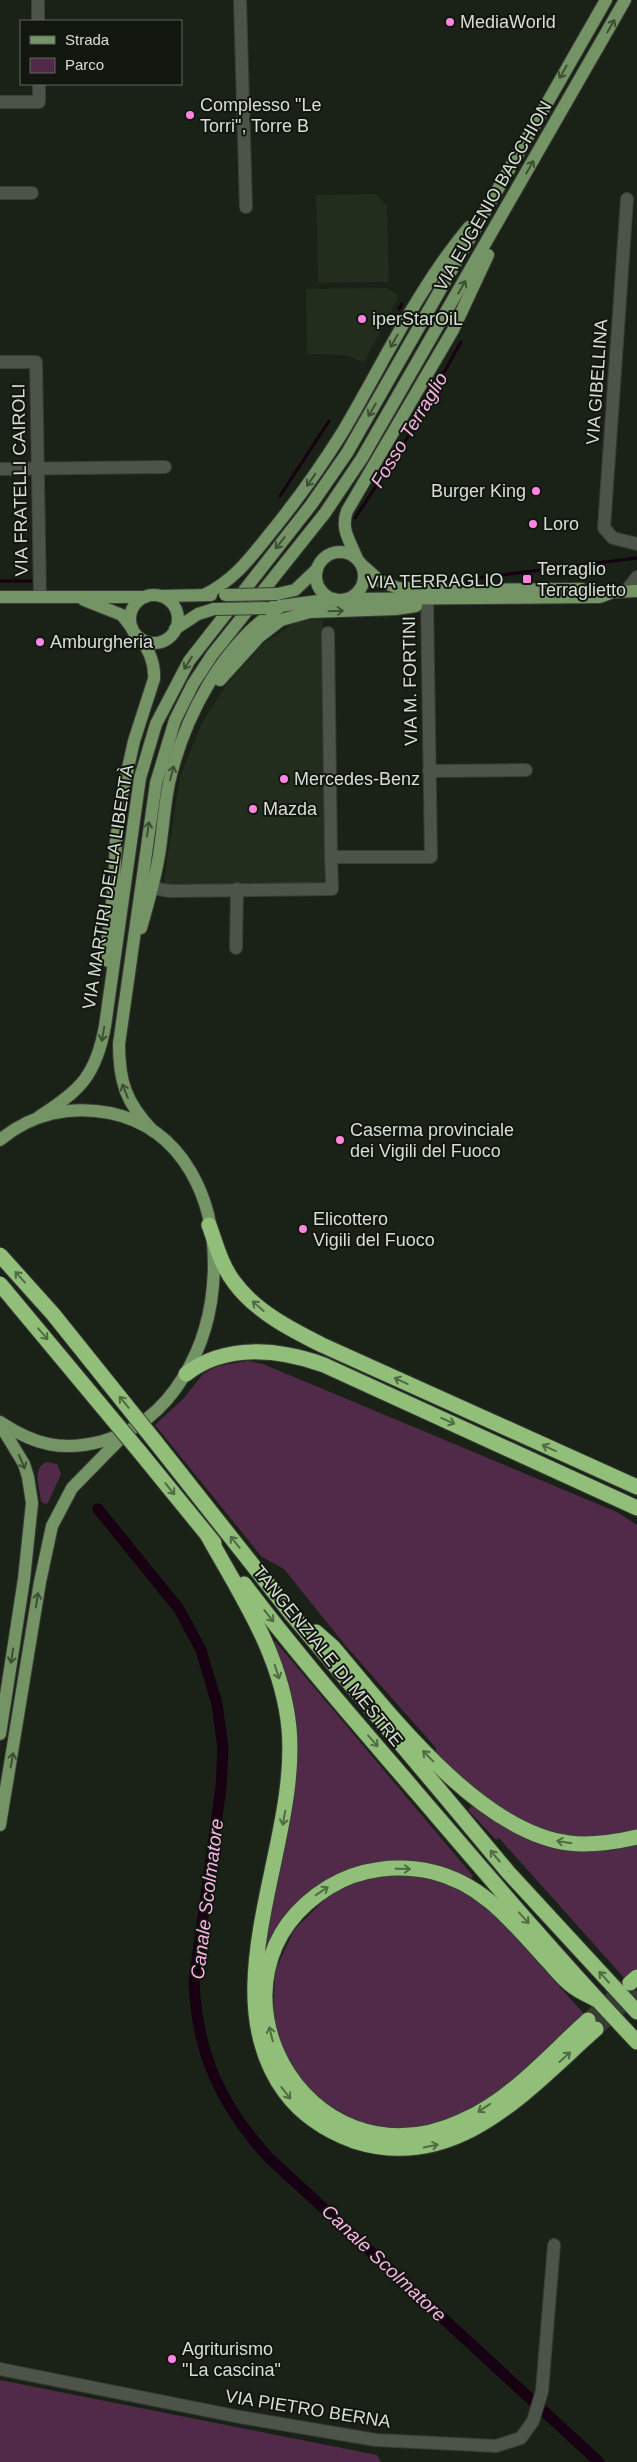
<svg xmlns="http://www.w3.org/2000/svg" width="637" height="2462" font-family="Arial,sans-serif">
<rect width="100%" height="100%" fill="#1a2117"/>
<!-- built -->
<g fill="#232d1e">
<path d="M376,194l11,12 2,76 -71,1 -2,-88z"/>
<path d="M388,288l11,8 -35,66 -19,-7 -38,-1 -1,-65z"/>
<path d="M311,620h12l1,267 -157,-1 -3,-6 16,-104 22,-53 24,-38 37,-41 33,-22z"/>
</g>
<!-- green -->
<g fill="#522a49">
<path d="M248,1361l15,3 354,148 20,13v310l-75,3 -55,-24 -41,-30 -30,-28v-8l-91,-103 -61,-76 -22,-12 -107,-132 29,-27 19,-24 15,-8z"/>
<path d="M47,1462l10,2 4,10 -13,29 -4,1 -3,-3c-1,-13 -10,-34 6,-39z"/>
<path d="M275,1641l198,235 -5,6c-18,-8 -35,-15 -54,-17 -78,-10 -149,54 -155,131 -5,85 78,162 162,147 44,-8 74,-35 108,-60 -36,39 -98,73 -152,61 -40,-9 -74,-28 -95,-63 -56,-90 6,-216 12,-314 2,-44 -9,-81 -22,-122z"/>
<path d="M473,1805l110,45 27,1 27,-6v125l-11,10 -127,-142 -3,2 -28,-30z"/>
<path d="M384,1876h30l22,4 19,7 31,18 100,111 -96,85 -57,28 -63,1 -68,-42 -29,-63 2,-54 19,-41 33,-33 24,-13z"/>
<path d="M0,2380l377,75 4,7h-381z"/>
</g>
<g fill="none" stroke-linecap="round" stroke-linejoin="round">
<!-- stream -->
<g stroke="#160011" stroke-width="3">
<path d="M399,309l3,-5"/>
<path d="M280,496l49,-75"/>
<path d="M355,518l47,-71 59,-105"/>
<path d="M477,578l160,-20"/>
<path d="M0,581h31"/>
</g>
<!-- canal -->
<path stroke="#160011" stroke-width="11" d="M98,1509l81,100 22,41 16,54 6,44 -2,40 -27,193c3,72 26,123 74,176l331,305"/>
<!-- highway-tunnel -->
<g stroke="#373d34" stroke-width="15" stroke-dasharray="15 8" stroke-linecap="butt">
<path d="M588,2020l41,-36"/>
<path d="M596,2029l41,-37"/>
</g>
<defs>
<g id="minor">
<path d="M240,0l6,207"/>
<path d="M38,2v19"/>
<path d="M0,102h39v-18"/>
<path d="M0,193h32"/>
<path d="M627,199l-23,329 9,10 24,6"/>
<path d="M0,362h36l4,235"/>
<path d="M0,469l165,-2"/>
<path d="M626,591l11,-14"/>
<path d="M328,633l3,224h100l-4,-257"/>
<path d="M429,771l97,-1"/>
<path d="M152,888l18,3 162,-2 -1,-32"/>
<path d="M236,948l1,-59"/>
<path d="M0,2369l240,48 136,23 120,6 25,-8 12,-17 9,-30 12,-146"/>
</g>
<g id="major">
<circle cx="340" cy="576" r="24"/>
<path d="M357,559c-6,-17 -17,-29 -10,-48l106,-181 35,-75"/>
<path d="M361,564l19,17 18,7 62,2 122,-1"/>
<path d="M277,594l18,-4 22,-21"/>
<path d="M204,595c33,-16 49,-41 72,-69 24,-30 46,-61 66,-93 41,-69 75,-144 127,-206"/>
<circle cx="154" cy="619" r="24"/>
<path d="M161,596l50,-1"/>
<path d="M0,597h145"/>
<path d="M346,599l254,-2 13,-5 24,-1"/>
<path d="M84,600l38,15 10,13"/>
<path d="M272,607l62,-8"/>
<path d="M175,629l23,-15 16,-5"/>
<path d="M220,680l39,-43 22,-17 29,-8 86,-3 20,-3"/>
<path d="M141,928c7,-24 14,-49 18,-73 4,-24 5,-48 10,-72 15,-66 53,-138 111,-176"/>
<path d="M108,961l-1,-19 7,-57 2,-44 6,-46 12,-54 20,-62c1,-16 -5,-28 -13,-40"/>
<path d="M40,1116c41,-26 56,-41 65,-90l35,-248 16,-54 33,-63 122,-156 36,-52 259,-453"/>
<path d="M153,1131c-27,-28 -34,-49 -34,-87l37,-261 19,-63 18,-36 19,-29 113,-142 37,-55 263,-458"/>
<path d="M0,1140c31,-26 70,-35 110,-27 147,30 132,288 -7,328 -41,11 -68,4 -103,-19"/>
<path d="M0,1734l24,-155 8,-76 -4,-26 -4,-13 -23,-38"/>
<path d="M0,1825l40,-243 12,-56 20,-38 49,-50"/>
</g>
<g id="highway">
<path d="M209,1225c7,19 12,40 25,57 21,29 56,47 88,63l315,142"/>
<path d="M186,1374c40,-31 93,-25 138,-9l313,143"/>
<path d="M154,1440l139,176 144,171 71,85 129,140"/>
<path d="M139,1451l75,92"/>
<path d="M208,1536c34,61 74,120 81,192 11,116 -79,262 -4,364 17,23 42,39 69,49 103,33 173,-51 242,-112"/>
<path d="M244,1584c54,72 114,140 173,209 72,84 144,169 220,249"/>
<path d="M316,1632l17,15c55,65 146,185 236,196 23,3 46,-1 68,-6"/>
<path d="M630,1983l7,-6"/>
<path d="M588,2020c-39,35 -77,80 -126,101 -159,73 -275,-147 -133,-234 31,-19 69,-23 104,-15 50,12 80,51 112,86 8,8 16,19 25,26 8,7 18,11 27,16"/>
</g>
</defs>
<!-- minor casing -->
<use href="#minor" stroke="#383d37" stroke-width="14"/>
<!-- major casing -->
<use href="#major" stroke="#383d37" stroke-width="14"/>
<!-- highway casing -->
<use href="#highway" stroke="#383d37" stroke-width="17"/>
<!-- minor -->
<use href="#minor" stroke="#4c5348" stroke-width="12"/>
<!-- major -->
<use href="#major" stroke="#759465" stroke-width="12"/>
<!-- highway -->
<use href="#highway" stroke="#91bf79" stroke-width="15"/>
<defs>
<g id="major-bridge">
<path d="M225,595l52,-1"/>
<path d="M214,609l52,-1"/>
</g>
<g id="highway-bridge">
<path d="M0,1255l53,59 101,126"/>
<path d="M0,1284l139,167"/>
</g>
</defs>
<!-- major-bridge casing -->
<use href="#major-bridge" stroke="#383d37" stroke-width="14" stroke-linecap="butt"/>
<!-- highway-bridge casing -->
<use href="#highway-bridge" stroke="#383d37" stroke-width="17" stroke-linecap="butt"/>
<!-- major-bridge -->
<use href="#major-bridge" stroke="#759465" stroke-width="12"/>
<!-- highway-bridge -->
<use href="#highway-bridge" stroke="#91bf79" stroke-width="15"/>
</g>
<!-- one-way arrows -->
<defs><path id="oneway-shaft" d="M-6 0H5M1.5-3L5.5 0L1.5 3" fill="none" stroke-width="1.6" stroke-linecap="round" stroke-linejoin="round" transform="scale(1.25)"/></defs>
<g stroke="#3e4f35">
<use href="#oneway-shaft" transform="translate(611 26) rotate(-60)"/>
<use href="#oneway-shaft" transform="translate(563 72) rotate(120)"/>
<use href="#oneway-shaft" transform="translate(530 167) rotate(-60)"/>
<use href="#oneway-shaft" transform="translate(462 287) rotate(-60)"/>
<use href="#oneway-shaft" transform="translate(394 341) rotate(120)"/>
<use href="#oneway-shaft" transform="translate(372 410) rotate(120)"/>
<use href="#oneway-shaft" transform="translate(311 480) rotate(125)"/>
<use href="#oneway-shaft" transform="translate(280 543) rotate(129)"/>
<use href="#oneway-shaft" transform="translate(336 611) rotate(-2)"/>
<use href="#oneway-shaft" transform="translate(188 663) rotate(122)"/>
<use href="#oneway-shaft" transform="translate(172 773) rotate(-75)"/>
<use href="#oneway-shaft" transform="translate(148 829) rotate(-82)"/>
<use href="#oneway-shaft" transform="translate(103 1034) rotate(100)"/>
<use href="#oneway-shaft" transform="translate(125 1091) rotate(-112)"/>
<use href="#oneway-shaft" transform="translate(22 1462) rotate(66)"/>
<use href="#oneway-shaft" transform="translate(37 1600) rotate(-81)"/>
<use href="#oneway-shaft" transform="translate(12 1656) rotate(99)"/>
<use href="#oneway-shaft" transform="translate(12 1760) rotate(-80)"/>
</g>
<g stroke="#516b44">
<use href="#oneway-shaft" transform="translate(20 1277) rotate(-132)"/>
<use href="#oneway-shaft" transform="translate(258 1306) rotate(-139)"/>
<use href="#oneway-shaft" transform="translate(43 1334) rotate(49)"/>
<use href="#oneway-shaft" transform="translate(401 1381) rotate(-155)"/>
<use href="#oneway-shaft" transform="translate(124 1402) rotate(-129)"/>
<use href="#oneway-shaft" transform="translate(448 1421) rotate(24)"/>
<use href="#oneway-shaft" transform="translate(549 1448) rotate(-155)"/>
<use href="#oneway-shaft" transform="translate(170 1489) rotate(51)"/>
<use href="#oneway-shaft" transform="translate(235 1542) rotate(-129)"/>
<use href="#oneway-shaft" transform="translate(269 1616) rotate(51)"/>
<use href="#oneway-shaft" transform="translate(277 1672) rotate(72)"/>
<use href="#oneway-shaft" transform="translate(373 1741) rotate(49)"/>
<use href="#oneway-shaft" transform="translate(428 1756) rotate(-134)"/>
<use href="#oneway-shaft" transform="translate(284 1818) rotate(100)"/>
<use href="#oneway-shaft" transform="translate(564 1842) rotate(-170)"/>
<use href="#oneway-shaft" transform="translate(495 1856) rotate(-130)"/>
<use href="#oneway-shaft" transform="translate(403 1869) rotate(1)"/>
<use href="#oneway-shaft" transform="translate(322 1891) rotate(-34)"/>
<use href="#oneway-shaft" transform="translate(524 1918) rotate(48)"/>
<use href="#oneway-shaft" transform="translate(604 1977) rotate(-132)"/>
<use href="#oneway-shaft" transform="translate(271 2034) rotate(-104)"/>
<use href="#oneway-shaft" transform="translate(565 2057) rotate(-42)"/>
<use href="#oneway-shaft" transform="translate(286 2093) rotate(52)"/>
<use href="#oneway-shaft" transform="translate(484 2108) rotate(147)"/>
<use href="#oneway-shaft" transform="translate(431 2146) rotate(-12)"/>
</g>
<!-- markers -->
<g fill="#fd86e2" stroke="#11170e" stroke-width="2">
<circle cx="450" cy="22" r="5"/>
<circle cx="190" cy="115" r="5"/>
<circle cx="362" cy="319" r="5"/>
<circle cx="536" cy="491" r="5"/>
<circle cx="533" cy="524" r="5"/>
<rect x="522" y="574" width="10" height="10" rx="2.5"/>
<circle cx="40" cy="642" r="5"/>
<circle cx="284" cy="779" r="5"/>
<circle cx="253" cy="809" r="5"/>
<circle cx="340" cy="1140" r="5"/>
<circle cx="303" cy="1229" r="5"/>
<circle cx="172" cy="2359" r="5"/>
</g>
<g text-anchor="middle" dominant-baseline="central" stroke-width="4" stroke-linejoin="round" paint-order="stroke">
<!-- poi labels -->
<g font-size="18" fill="#d9ddd7" stroke="#11170e" text-anchor="start">
<text x="460" y="22">MediaWorld</text>
<text x="200" y="105">Complesso "Le<tspan x="200" dy="21">Torri", Torre B</tspan></text>
<text x="372" y="319">iperStarOiL</text>
<text x="526" y="491" text-anchor="end">Burger King</text>
<text x="543" y="524">Loro</text>
<text x="537" y="569">Terraglio<tspan x="537" dy="21">Terraglietto</tspan></text>
<text x="50" y="642">Amburgheria</text>
<text x="294" y="779">Mercedes-Benz</text>
<text x="263" y="809">Mazda</text>
<text x="350" y="1130">Caserma provinciale<tspan x="350" dy="21">dei Vigili del Fuoco</tspan></text>
<text x="313" y="1219">Elicottero<tspan x="313" dy="21">Vigili del Fuoco</tspan></text>
<text x="182" y="2349">Agriturismo<tspan x="182" dy="21">"La cascina"</tspan></text>
</g>
<!-- street labels -->
<g font-size="18" fill="#d9ddd7" stroke="#11170e">
<text transform="translate(493 196) rotate(-60)">VIA EUGENIO BACCHION</text>
<text transform="translate(597 382) rotate(-86)">VIA GIBELLINA</text>
<text transform="translate(20 480) rotate(-91)">VIA FRATELLI CAIROLI</text>
<text transform="translate(435 581) rotate(-1)">VIA TERRAGLIO</text>
<text transform="translate(410 681) rotate(-91)">VIA M. FORTINI</text>
<text transform="translate(108 887) rotate(-81)">VIA MARTIRI DELLA LIBERTÀ</text>
<text transform="translate(328 1656) rotate(51)">TANGENZIALE DI MESTRE</text>
<text transform="translate(308 2409) rotate(9)">VIA PIETRO BERNA</text>
</g>
<!-- water labels -->
<g font-size="19" font-style="italic" fill="#fbb3e8" stroke="#11170e">
<text transform="translate(409 430) rotate(-59)">Fosso Terraglio</text>
<text transform="translate(207 1899) rotate(-83)">Canale Scolmatore</text>
<text transform="translate(384 2263) rotate(43)">Canale Scolmatore</text>
</g>
</g>
<!-- legend -->
<rect x="20" y="20" width="162" height="65" fill="#11170e" stroke="#61665e"/>
<rect x="30" y="36" width="25" height="8" fill="#759465" stroke="#61665e"/>
<text x="65" y="45" font-size="15" fill="#d9ddd7">Strada</text>
<rect x="30" y="58" width="25" height="15" fill="#522a49" stroke="#61665e"/>
<text x="65" y="70" font-size="15" fill="#d9ddd7">Parco</text>
</svg>
